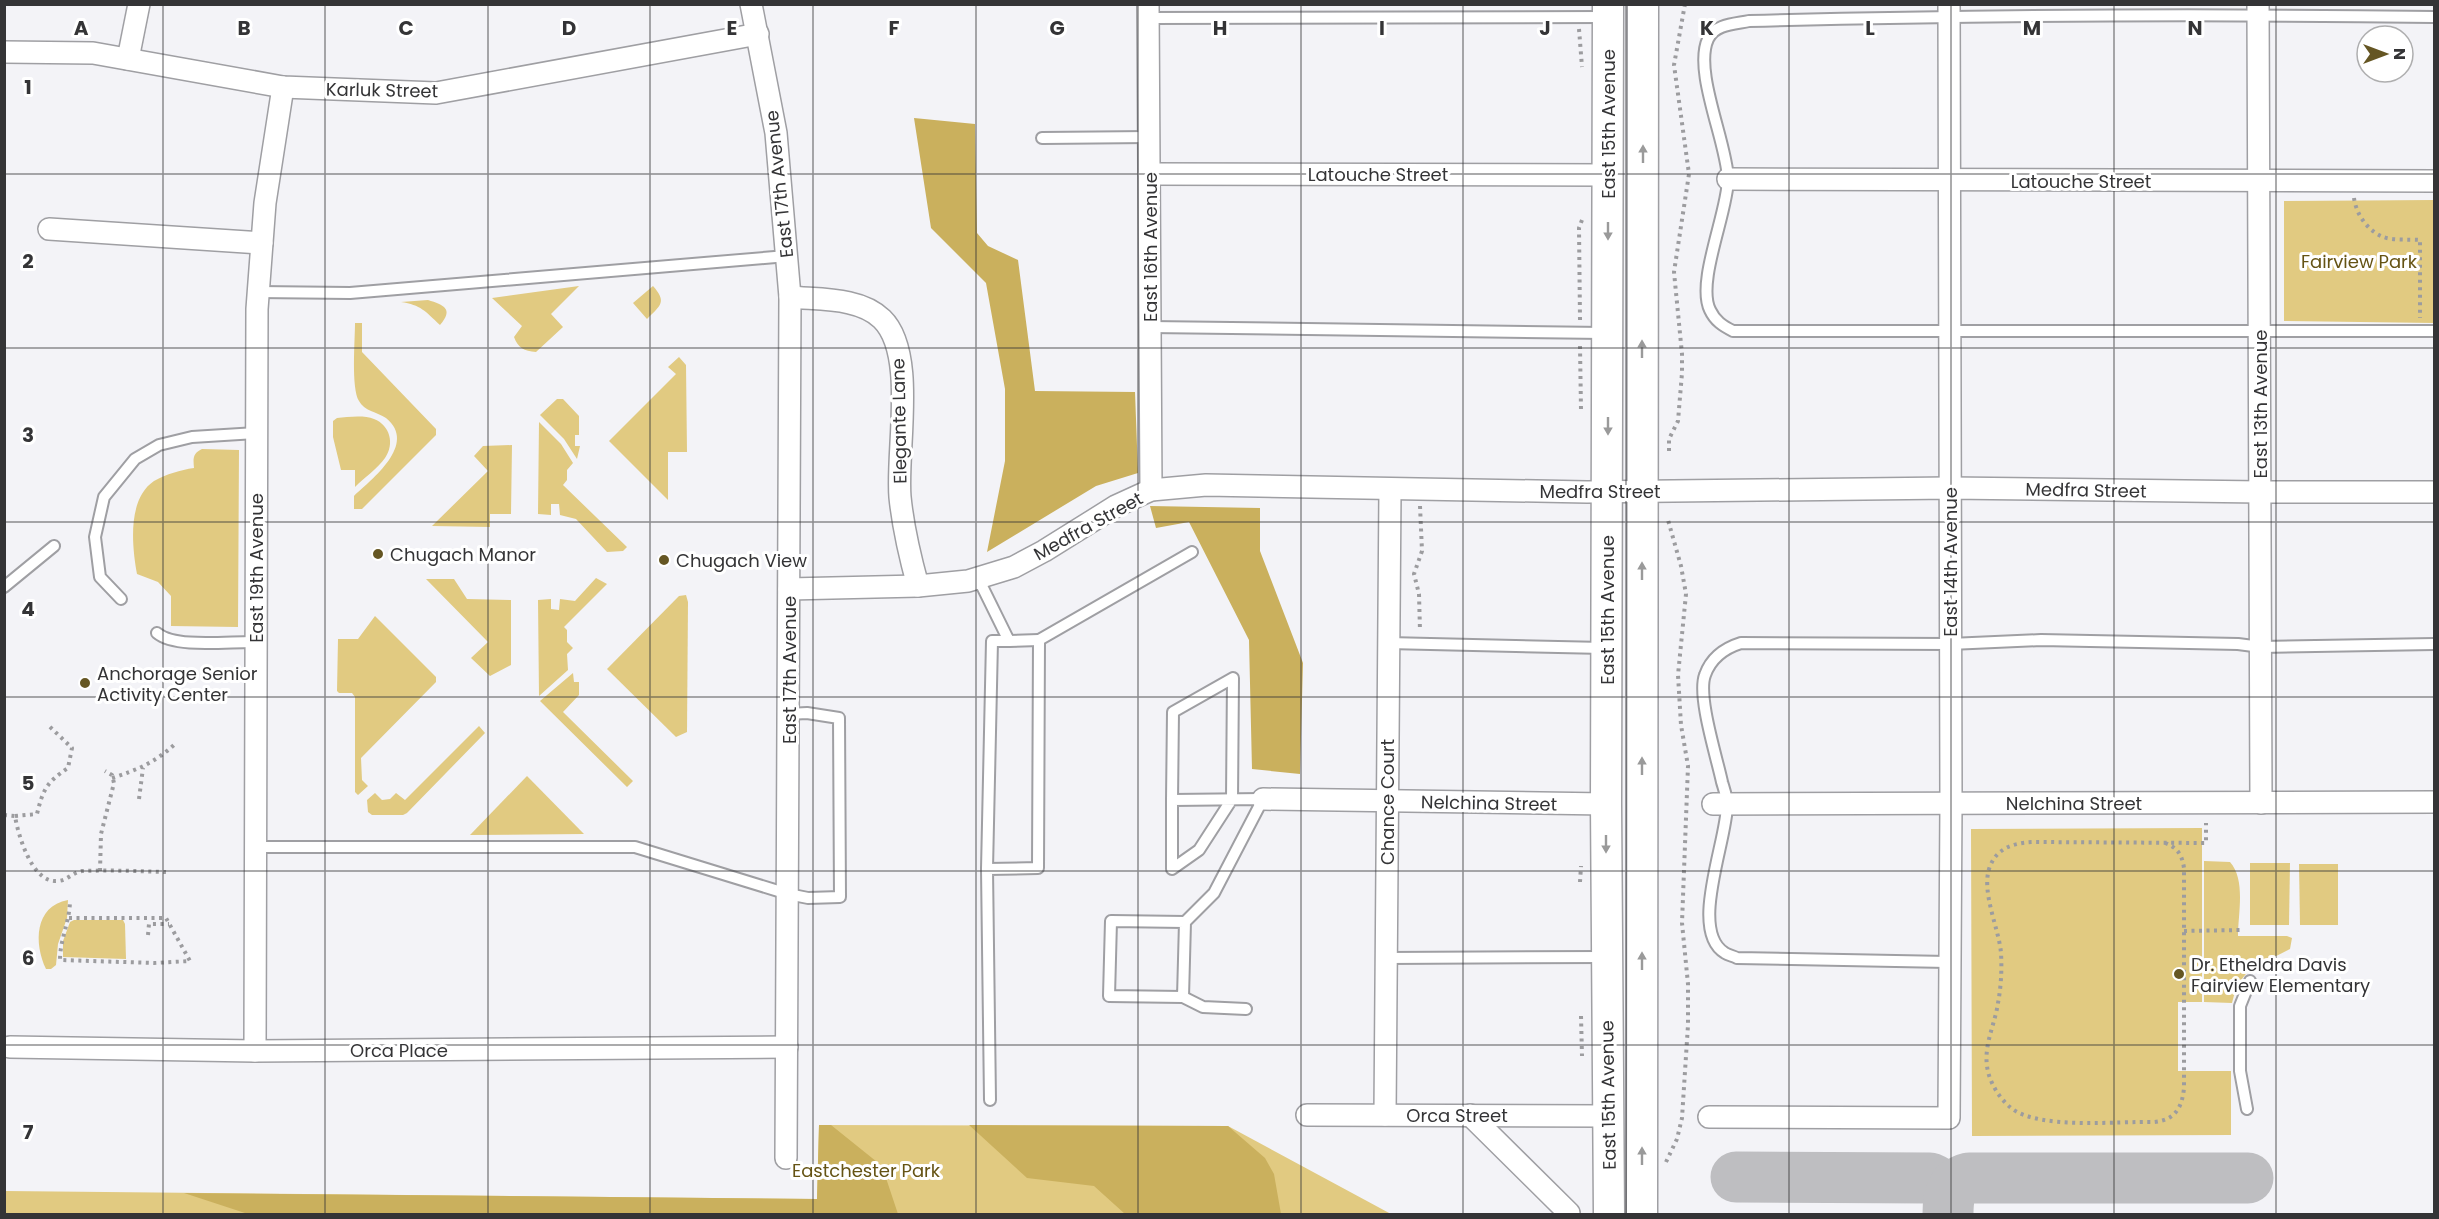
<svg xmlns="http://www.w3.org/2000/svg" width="2439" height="1219" font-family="Poppins,sans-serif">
<rect width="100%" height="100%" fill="#f3f3f7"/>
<!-- green -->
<g fill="#e1ca81">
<path d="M2434,200v123l-150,-2v-120z"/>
<path d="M579,286l-28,28 12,13 -27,25c-12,-1 -18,-4 -22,-15l8,-11 -30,-28z"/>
<path d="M653,286c14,16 8,19 -6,33l-14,-16z"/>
<path d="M428,300c16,5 26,9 12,25 -15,-14 -19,-20 -39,-23z"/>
<path d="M355,323h7v29l74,77v6l-74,74h-8v-13c18,-17 64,-52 32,-78 -9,-6 -22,-7 -27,-17 -8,-13 -4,-60 -4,-78z"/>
<path d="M679,357l7,8 1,87h-19v48l-59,-59 67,-67 -8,-7z"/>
<path d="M557,399h6l16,17v19h-4v11h5l-3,13 -13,-20 -24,-24z"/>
<path d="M337,418c11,-1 27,-3 37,1 16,6 21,25 11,39 -7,10 -21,20 -30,29v-17h-14l-8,-33v-16z"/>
<path d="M539,422l22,22 12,19 -6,7v10l-4,5 64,62 -4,4 -16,1 -31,-33 -16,-4 -1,-11h-8v11l-13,-1z"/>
<path d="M512,445l-1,69h-21v13l-58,-1 56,-55 -14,-15 9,-10z"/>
<path d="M202,449l37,1 -1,177 -67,-1v-30l-13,-14 -21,-8c-5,-27 -10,-75 17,-93 13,-7 26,-11 40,-13 -1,-10 -1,-15 8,-19z"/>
<path d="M596,578l11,6 -43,43 3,3v12l6,6 -6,6 1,16 -29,26 -1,-96 13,-1v10l8,1 1,-11 15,2z"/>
<path d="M426,579h28l13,20 44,1v65l-21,11 -19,-18 17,-16z"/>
<path d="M686,595l2,7 -1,130 -11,5 -69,-68 72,-73z"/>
<path d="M375,616l61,61v5l-75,76 1,22 6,6 -10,9 -3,-3v-95l-3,-4h-13l-2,-2 1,-52h20z"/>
<path d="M573,673l1,9h5v13l-16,17 70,69 -6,6 -87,-86z"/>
<path d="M479,726l6,7 -78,80 -4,2h-31l-4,-3 -1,-12 8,-7 7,7 8,-1 6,-6 9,7z"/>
<path d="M527,776l57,58 -114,1z"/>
<path d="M2202,828v174h-24v69h53v64l-259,1 -1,-307z"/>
<path d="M2204,861l26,1c16,18 8,51 8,74h49l5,2 -2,11c-30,17 -48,15 -58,54l-28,-1z"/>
<path d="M2250,863h40l-1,62h-39z"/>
<path d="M2299,864h39v61h-38z"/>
<path d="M68,900l-1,18 -9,26 -2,21 -5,4h-5c-12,-25 -12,-63 22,-69z"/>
<path d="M74,920h49l2,4 1,35 -63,-2v-16l7,-19z"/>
<path d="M819,1125l409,1 163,88h-1386v-23l812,8z"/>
</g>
<!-- forest -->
<g fill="#cab05d">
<path d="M914,118l61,6 2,109 11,13 30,14 17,131 100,1 3,81 -42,13 -109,66 18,-91v-72l-19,-106 -55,-55z"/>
<path d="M1150,506l110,2v43l43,112 -3,111 -48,-5 -3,-129 -60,-118 -33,6z"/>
<path d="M819,1125h12l51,41 16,48h-650l-64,-21 633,6z"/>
<path d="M969,1125l259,1 37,32 9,16 7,40h-156l-31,-28 -67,-8z"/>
</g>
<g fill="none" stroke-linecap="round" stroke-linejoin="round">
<!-- taxiway -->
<g stroke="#bebec1" stroke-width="51">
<path d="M1736,1177l194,1c10,4 14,9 18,19"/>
<path d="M1948,1214c0,-17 2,-31 21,-36h279"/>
</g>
<defs>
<g id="lane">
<path d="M2434,17c-228,-3 -457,-2 -685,4 -14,3 -34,3 -41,18 -15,32 19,104 20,140 0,32 -32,103 -18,131 5,11 13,16 23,21h701"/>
<path d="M1148,18l457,-1"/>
<path d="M1042,138l107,-1"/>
<path d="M258,292l92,1 437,-37"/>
<path d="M1150,327l454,6"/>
<path d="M978,578l31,63 30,-1"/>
<path d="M4,587l50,-41"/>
<path d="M121,599l-21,-22 -5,-40 9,-40 31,-38 24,-14 33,-8 65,-4"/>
<path d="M157,633c19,16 74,8 99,9"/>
<path d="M1388,643l216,5"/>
<path d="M1172,800v69l27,-19 33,-51 1,-121 -60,34 -1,88 91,-1 -49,94 -29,29 -74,-1 -2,75 74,1 2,-75"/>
<path d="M256,847h379l153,47 20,4 32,-1 -1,-179 -32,-5 -19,1"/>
<path d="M987,869l5,-228h17"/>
<path d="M1386,958l220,-1"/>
<path d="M1948,962l-211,-4c-4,-2 -9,-3 -12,-5 -37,-22 3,-115 2,-149 0,-7 -3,-15 -5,-22 -5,-24 -25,-86 -17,-107 6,-17 20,-27 36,-32l209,1 91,-4 197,4 23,3 173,-3"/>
<path d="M1183,997l20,10 43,2"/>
<path d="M990,1100l-3,-231 51,-1 1,-228 153,-88"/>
<path d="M2247,1109l-7,-38v-65l10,-25"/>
</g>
<g id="street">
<path d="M751,4l25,129 14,164 -4,861"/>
<path d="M1148,4l3,486"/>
<path d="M2258,4l3,799"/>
<path d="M4,52l89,1 190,34 153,6 322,-59"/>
<path d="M128,59l11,-55"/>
<path d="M1149,174l459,1"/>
<path d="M1728,179l706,2"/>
<path d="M49,229l213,14"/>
<path d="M790,297c29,3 70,0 92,22 35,34 14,131 18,178 3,30 10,60 18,89"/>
<path d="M789,589l129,-3 50,-5 46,-14 30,-16 72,-45 35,-16 55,-5 381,7 363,-4 311,4h173"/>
<path d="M1263,799l343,5"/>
<path d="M1713,804l721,-2"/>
<path d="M10,1047l245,4 532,-4"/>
<path d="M255,1051l2,-742 8,-106 18,-116"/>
<path d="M1307,1115l300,1"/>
<path d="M1385,1115l5,-625"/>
<path d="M1470,1115l99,98"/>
<path d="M1709,1117l240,1 2,-315 -2,-799"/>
</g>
<g id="secondary">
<path d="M1608,4l-2,800 3,410"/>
<path d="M1642,1214l1,-1210"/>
</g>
</defs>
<!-- lane casing -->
<use href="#lane" stroke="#9f9fa3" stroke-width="14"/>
<!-- street casing -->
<use href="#street" stroke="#9f9fa3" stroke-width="24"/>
<!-- secondary casing -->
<use href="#secondary" stroke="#9f9fa3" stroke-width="33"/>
<!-- path -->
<g stroke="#9c9c9f" stroke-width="4" stroke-dasharray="3 4.5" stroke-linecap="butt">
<path d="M1579,29l3,38"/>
<path d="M2354,198c2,15 12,31 27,38 10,5 28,3 39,4v78"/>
<path d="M1580,320l-1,-92 3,-8"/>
<path d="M1580,346l1,64"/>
<path d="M1669,451v-12l9,-18 4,-48v-19l-8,-82 15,-98 -15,-109 11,-61"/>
<path d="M1420,506l2,45 -8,23 5,20 1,37"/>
<path d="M112,778c25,-8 44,-16 63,-34"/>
<path d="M139,799l4,-31"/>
<path d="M4,815l11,1c3,19 17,67 42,65 10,0 16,-9 25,-10 28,-1 56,0 84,1"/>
<path d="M15,816l22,-2c6,-25 10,-32 31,-46l4,-20 -25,-24"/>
<path d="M2165,843c13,5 17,12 19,25v220c-2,20 -9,32 -30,34 -36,-1 -115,8 -143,-14 -12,-10 -22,-26 -24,-42 -3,-22 8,-42 11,-63 3,-16 4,-33 3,-50 -2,-25 -22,-65 -10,-89 8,-18 27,-22 46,-22l169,1v-20"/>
<path d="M100,871l1,-37 13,-51 -2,-8 -7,-4"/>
<path d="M1580,882l1,-16"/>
<path d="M69,918h97l24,43 -36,2 -94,-3c0,-21 10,-39 10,-60"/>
<path d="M2184,931l57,-1"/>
<path d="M148,935l1,-11h20"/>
<path d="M1581,1016l1,40"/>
<path d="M1666,1162l11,-23 5,-21 6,-93v-41l-6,-61 6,-157 -7,-41 -3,-50 8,-81 -5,-28 -13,-46"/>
</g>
<!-- lane -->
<use href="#lane" stroke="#fff" stroke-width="10"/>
<!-- street -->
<use href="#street" stroke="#fff" stroke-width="21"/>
<!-- secondary -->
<use href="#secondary" stroke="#fff" stroke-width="30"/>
</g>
<!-- one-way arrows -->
<defs><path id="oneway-solid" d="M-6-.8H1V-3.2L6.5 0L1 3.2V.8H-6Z" transform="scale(1.5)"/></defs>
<g fill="#9a9a9a">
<use href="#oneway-solid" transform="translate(1643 154) rotate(-90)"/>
<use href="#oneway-solid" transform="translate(1608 231) rotate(90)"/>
<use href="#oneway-solid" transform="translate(1642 349) rotate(-90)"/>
<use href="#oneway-solid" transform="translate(1608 426) rotate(90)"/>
<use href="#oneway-solid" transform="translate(1642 571) rotate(-90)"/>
<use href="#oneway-solid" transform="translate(1642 766) rotate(-90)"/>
<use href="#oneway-solid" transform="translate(1606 844) rotate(90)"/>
<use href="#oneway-solid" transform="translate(1642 961) rotate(-90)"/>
<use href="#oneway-solid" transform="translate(1642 1156) rotate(-90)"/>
</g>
<!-- grid -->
<path fill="none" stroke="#343436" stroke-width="1.5" stroke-opacity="0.55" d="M163,4v1210M325,4v1210M488,4v1210M650,4v1210M813,4v1210M976,4v1210M1138,4v1210M1301,4v1210M1463,4v1210M1626,4v1210M1789,4v1210M1951,4v1210M2114,4v1210M2276,4v1210M4,174h2430M4,348h2430M4,522h2430M4,697h2430M4,871h2430M4,1045h2430"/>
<!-- markers -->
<g fill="#655623" stroke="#fff" stroke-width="2">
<circle cx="378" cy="554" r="6"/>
<circle cx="664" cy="560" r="6"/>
<circle cx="85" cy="683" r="6"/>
<circle cx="2179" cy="974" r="6"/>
</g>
<g text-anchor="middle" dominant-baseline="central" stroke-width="6" stroke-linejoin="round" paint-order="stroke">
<!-- street labels -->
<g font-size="18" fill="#343436" stroke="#fff">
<text transform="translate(382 90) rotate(1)">Karluk Street</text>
<text transform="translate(1608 124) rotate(-90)">East 15th Avenue</text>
<text x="1378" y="174">Latouche Street</text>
<text x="2081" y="181">Latouche Street</text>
<text transform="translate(779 184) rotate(-96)">East 17th Avenue</text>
<text transform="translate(1150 247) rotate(-90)">East 16th Avenue</text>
<text transform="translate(2260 404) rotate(-90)">East 13th Avenue</text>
<text transform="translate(899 421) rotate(-91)">Elegante Lane</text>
<text transform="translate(2086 490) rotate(1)">Medfra Street</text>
<text x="1600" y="491">Medfra Street</text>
<text transform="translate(1088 526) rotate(-29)">Medfra Street</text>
<text transform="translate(1950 562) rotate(-90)">East 14th Avenue</text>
<text transform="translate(256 568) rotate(-90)">East 19th Avenue</text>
<text transform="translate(1607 610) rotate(-90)">East 15th Avenue</text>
<text transform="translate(789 670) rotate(-90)">East 17th Avenue</text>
<text transform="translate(1387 802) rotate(-90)">Chance Court</text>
<text transform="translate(1489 803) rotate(1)">Nelchina Street</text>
<text x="2074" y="803">Nelchina Street</text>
<text x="399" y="1050">Orca Place</text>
<text transform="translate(1608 1095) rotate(-91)">East 15th Avenue</text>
<text x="1457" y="1115">Orca Street</text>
</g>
<!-- park labels -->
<g font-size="18" fill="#655314" stroke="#fff">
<text x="2359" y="261">Fairview Park</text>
<text x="866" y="1170">Eastchester Park</text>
</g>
<!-- poi labels -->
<g font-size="18" fill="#343436" stroke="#fff" text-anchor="start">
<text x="390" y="554">Chugach Manor</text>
<text x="676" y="560">Chugach View</text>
<text x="97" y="673">Anchorage Senior<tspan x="97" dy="21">Activity Center</tspan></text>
<text x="2191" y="964">Dr. Etheldra Davis<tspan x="2191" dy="21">Fairview Elementary</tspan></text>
</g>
</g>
<g font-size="20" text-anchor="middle" font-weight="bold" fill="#343436" stroke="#fff" stroke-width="6" stroke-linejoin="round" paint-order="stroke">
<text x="81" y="35">A</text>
<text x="244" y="35">B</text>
<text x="406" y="35">C</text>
<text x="569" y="35">D</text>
<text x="732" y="35">E</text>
<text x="894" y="35">F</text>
<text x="1057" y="35">G</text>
<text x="1220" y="35">H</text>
<text x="1382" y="35">I</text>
<text x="1545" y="35">J</text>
<text x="1707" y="35">K</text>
<text x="1870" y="35">L</text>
<text x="2032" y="35">M</text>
<text x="2195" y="35">N</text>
<text x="28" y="94">1</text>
<text x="28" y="268">2</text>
<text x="28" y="442">3</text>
<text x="28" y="616">4</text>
<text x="28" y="790">5</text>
<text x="28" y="965">6</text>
<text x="28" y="1139">7</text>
</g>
<!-- border -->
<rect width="2439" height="1219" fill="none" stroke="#343436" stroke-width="12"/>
<!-- north arrow -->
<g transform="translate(2385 54) rotate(90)"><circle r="28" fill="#ffffff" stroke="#aeaeaf" stroke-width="1.5"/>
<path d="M0-4.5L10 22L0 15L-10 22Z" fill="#655623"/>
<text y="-9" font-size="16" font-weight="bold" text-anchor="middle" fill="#343436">N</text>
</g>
</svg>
